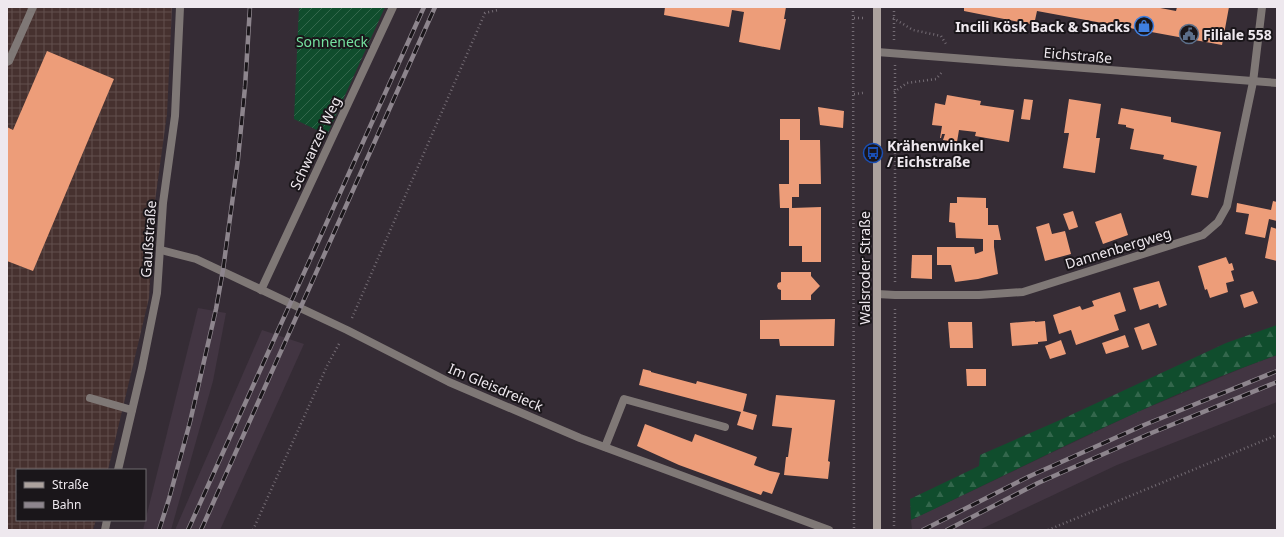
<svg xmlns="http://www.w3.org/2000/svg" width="1284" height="537" font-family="'Noto Sans',sans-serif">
<defs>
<pattern id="industrial-grid" width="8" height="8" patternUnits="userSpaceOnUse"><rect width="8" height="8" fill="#46312f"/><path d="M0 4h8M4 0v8" fill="none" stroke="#614f4d"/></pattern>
<pattern id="forest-firs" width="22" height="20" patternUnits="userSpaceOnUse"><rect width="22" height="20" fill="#104d2d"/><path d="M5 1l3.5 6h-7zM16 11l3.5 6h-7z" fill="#33674c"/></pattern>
<pattern id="garden-furrows" width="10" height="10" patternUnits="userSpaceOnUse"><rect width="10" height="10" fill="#104d2d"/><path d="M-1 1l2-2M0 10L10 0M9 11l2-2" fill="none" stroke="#33674c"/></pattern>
</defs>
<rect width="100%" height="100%" fill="#352c35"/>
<!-- built -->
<g fill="#423542">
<path d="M198,308l28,5 -13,68 -42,149h-28z"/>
<path d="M262,330l42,14 -84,186h-45z"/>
<path d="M1277,355v47l-160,63 -138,65h-67l-1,-10 224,-107 110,-46z"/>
</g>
<!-- industrial -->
<path fill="url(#industrial-grid)" d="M7,7h165l-5,107 -12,87 -6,97 -41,172h-91v50h79l-3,10h-86z"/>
<!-- forest -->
<path fill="url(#forest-firs)" d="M1277,325v30c-126,45 -245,108 -366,165l-1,-21 69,-33 1,-11 80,-35 166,-77z"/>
<!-- garden -->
<path fill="url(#garden-furrows)" d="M299,7h86l-58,128 -33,-16z"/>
<!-- building -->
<g fill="#ed9d79">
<path d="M665,7h121l-2,12h2l-6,31 -41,-8 5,-30 -12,-2 -3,17 -65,-12z"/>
<path d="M964,7h191l21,4 1,-4h52l-7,38 -185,-34 -3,14 -70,-14z"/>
<path d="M47,51l67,28 -81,192 -26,-10v-134l6,3z"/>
<path d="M947,95l34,6 -1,4 34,5 -5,32 -34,-6 1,-4 -17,-2 -2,12 -14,-2 2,-6h-3l-1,4h-1l2,-12 -10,-1 3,-22 10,2z"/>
<path d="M1024,99l9,1 -3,20 -9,-1z"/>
<path d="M1069,99l32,5 -5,34h4l-5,35 -32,-5 6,-35h-5z"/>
<path d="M818,107l26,4 -1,17 -23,-3z"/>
<path d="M1121,108l50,9v5l50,10 -13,66 -17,-3 6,-29 -34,-7 1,-4 -34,-6 4,-20 -8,-2v-2l-8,-1z"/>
<path d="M780,119h20v21h20l1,44h-22v13h-7v11l29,-1v55h-19v-16h-13v-38h-9l-1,-24h10v-44h-9z"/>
<path d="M957,197l29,1v10h2v17h10l3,15h-7v7l4,27 -20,5 -23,3 -4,-17h-14v-18h37l1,7 8,-3v-12l-27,-1 -1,-15 -6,-1 1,-19h7z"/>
<path d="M1273,201l4,1v19l-8,-2 -4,19 -20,-4 4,-20 -13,-2 1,-9 34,7z"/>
<path d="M1073,211l5,16 -9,3 -6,-16z"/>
<path d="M1121,213l7,22 -25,9 -8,-22z"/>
<path d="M1049,223l3,11 13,-3 6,23 -26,7 -9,-34z"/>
<path d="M1271,227l6,2v32l-12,-3z"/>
<path d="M912,255h20v24l-21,-1z"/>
<path d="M1226,257l3,7 3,-1 2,7 -3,1 3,10 -8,2 2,9 -18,6 -3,-9 -2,1 -7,-24z"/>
<path d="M781,272h30v4l9,10 -9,9v5h-30v-10l-3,-1 -1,-3 1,-3 3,-1z"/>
<path d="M1159,281l8,24 -8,3 -1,-4 -18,6 -7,-22z"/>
<path d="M1253,291l5,12 -14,5 -4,-13z"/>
<path d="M1120,292l6,19 -12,4 5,15 -43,15 -5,-15 -12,4 -6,-19 27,-9 2,4 12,-4 -2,-5z"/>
<path d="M835,319l-1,27h-54l-1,-7h-19v-19z"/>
<path d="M1035,321v1l10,-1 2,20 -9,1v2l-26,2 -2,-23z"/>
<path d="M948,322h24l1,26h-23z"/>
<path d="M1149,323l8,22 -15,5 -8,-22z"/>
<path d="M1125,335l4,12 -23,7 -4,-11z"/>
<path d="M1061,340l5,14 -16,5 -5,-13z"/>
<path d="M643,369l8,2v1l45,12 1,-3 50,13 -4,17 14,4 -4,15 -16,-5 4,-13 -102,-27z"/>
<path d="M966,369h20v17h-19z"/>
<path d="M776,395l59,5 -7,61 2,1 -2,17 -44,-4 2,-18h2l4,-29 -20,-2z"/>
<path d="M645,424l47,18 3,-8 62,23 -3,8 16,6 10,2 -8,21 -9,-3 -2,4 -82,-30 -42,-19z"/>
</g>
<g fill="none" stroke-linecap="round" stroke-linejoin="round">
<!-- path -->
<g stroke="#746c74" stroke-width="2.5" stroke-dasharray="1 3" stroke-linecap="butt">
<path d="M853,7l1,523"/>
<path d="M894,7v33"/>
<path d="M854,18h11"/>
<path d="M893,18l20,12 28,6 5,8"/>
<path d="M895,65v217"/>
<path d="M894,92l13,-9 29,-4 7,-8"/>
<path d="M854,94l9,-1"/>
<path d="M352,318l133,-305 13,-3"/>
<path d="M253,530l74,-164 13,-24"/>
<path d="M894,530l1,-223"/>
<path d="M1048,530l229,-95"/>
</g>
<!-- lane -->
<g stroke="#7f7876" stroke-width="8">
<path d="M7,62l2,-1 24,-54"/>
<path d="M161,250l35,9 151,71 102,52 131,56 249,92"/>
<path d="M90,398l42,12"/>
<path d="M605,447l19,-48 101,28"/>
<path d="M118,470l24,-102 15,-75 6,-90 12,-87 5,-109"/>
<path d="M105,530l2,-10"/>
</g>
<!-- street -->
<g stroke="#7f7876" stroke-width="8">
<path d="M877,52l400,31"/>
<path d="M261,290l132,-283"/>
<path d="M877,294l18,1h84l44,-3 180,-57 15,-13 9,-16 26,-124 9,-75"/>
</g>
<!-- secondary -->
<path stroke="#aca29e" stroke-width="8" d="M877,7v523"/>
<defs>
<g id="rail">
<path d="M159,530l10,-31 21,-77 26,-113 7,-39 15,-111 7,-72 5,-80"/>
<path d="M188,530l236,-523"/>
<path d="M201,530l234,-523"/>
<path d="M923,530l107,-54 114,-51 133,-54"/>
<path d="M947,530l91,-47 111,-49 128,-52"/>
</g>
</defs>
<!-- rail casing -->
<use href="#rail" stroke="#8d858d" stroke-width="4.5"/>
<!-- rail -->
<use href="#rail" stroke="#1a161a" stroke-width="3" stroke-dasharray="9" stroke-linecap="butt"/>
</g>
<!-- icons -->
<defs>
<symbol id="shop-ring" viewBox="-11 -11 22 22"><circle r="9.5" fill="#1a161a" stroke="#3f7fe0" stroke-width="1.5"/><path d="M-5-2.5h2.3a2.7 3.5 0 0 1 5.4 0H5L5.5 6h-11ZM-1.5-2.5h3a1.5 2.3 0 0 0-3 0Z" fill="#3f7fe0"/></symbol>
<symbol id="civic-ring" viewBox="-11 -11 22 22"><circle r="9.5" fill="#1a161a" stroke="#5c6f8a" stroke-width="1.5"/><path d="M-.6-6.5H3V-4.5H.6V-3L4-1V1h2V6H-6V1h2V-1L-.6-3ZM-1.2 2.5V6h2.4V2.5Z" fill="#5c6f8a"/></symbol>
<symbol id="bus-ring" viewBox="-11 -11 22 22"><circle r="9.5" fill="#1a161a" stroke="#1a4fb4" stroke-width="1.5"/><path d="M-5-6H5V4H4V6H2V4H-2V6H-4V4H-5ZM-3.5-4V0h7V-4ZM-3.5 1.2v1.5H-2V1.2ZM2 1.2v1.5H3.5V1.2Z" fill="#1a4fb4"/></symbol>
</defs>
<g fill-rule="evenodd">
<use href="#shop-ring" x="1133" y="15" width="22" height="22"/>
<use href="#civic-ring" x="1178" y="23" width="22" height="22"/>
<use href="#bus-ring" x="862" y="142" width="22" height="22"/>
</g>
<g text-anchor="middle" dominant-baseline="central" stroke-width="4" stroke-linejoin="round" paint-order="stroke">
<!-- poi labels -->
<g font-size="14" font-weight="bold" fill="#eee8ee" stroke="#1a161a" text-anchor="start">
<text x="1130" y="26" text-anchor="end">Incili Kösk Back &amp; Snacks</text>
<text x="1203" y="34">Filiale 558</text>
<text x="887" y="145">Krähenwinkel<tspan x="887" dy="16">/ Eichstraße</tspan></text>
</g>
<!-- park labels -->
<g font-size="14" fill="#75e2a0" stroke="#1a161a">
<text x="332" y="41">Sonneneck</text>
</g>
<!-- street labels -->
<g font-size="14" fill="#eee8ee" stroke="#1a161a">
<text transform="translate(1078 55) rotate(5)">Eichstraße</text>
<text transform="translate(315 143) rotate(-65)">Schwarzer Weg</text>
<text transform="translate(148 239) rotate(-86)">Gaußstraße</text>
<text transform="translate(1118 248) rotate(-17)">Dannenbergweg</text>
<text transform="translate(864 268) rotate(-90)">Walsroder Straße</text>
<text transform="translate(496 387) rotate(23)">Im Gleisdreieck</text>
</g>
</g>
<!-- border -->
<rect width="1284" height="537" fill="none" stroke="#eee8ee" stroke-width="16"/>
<!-- legend -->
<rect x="16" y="469" width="130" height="52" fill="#1a161a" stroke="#6f6a6f"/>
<rect x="24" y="482" width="20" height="6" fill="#aca29e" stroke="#6f6a6f"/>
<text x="52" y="489" font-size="12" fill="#eee8ee">Straße</text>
<rect x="24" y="502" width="20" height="6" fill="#8d858d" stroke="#6f6a6f"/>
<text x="52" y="509" font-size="12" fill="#eee8ee">Bahn</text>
</svg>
